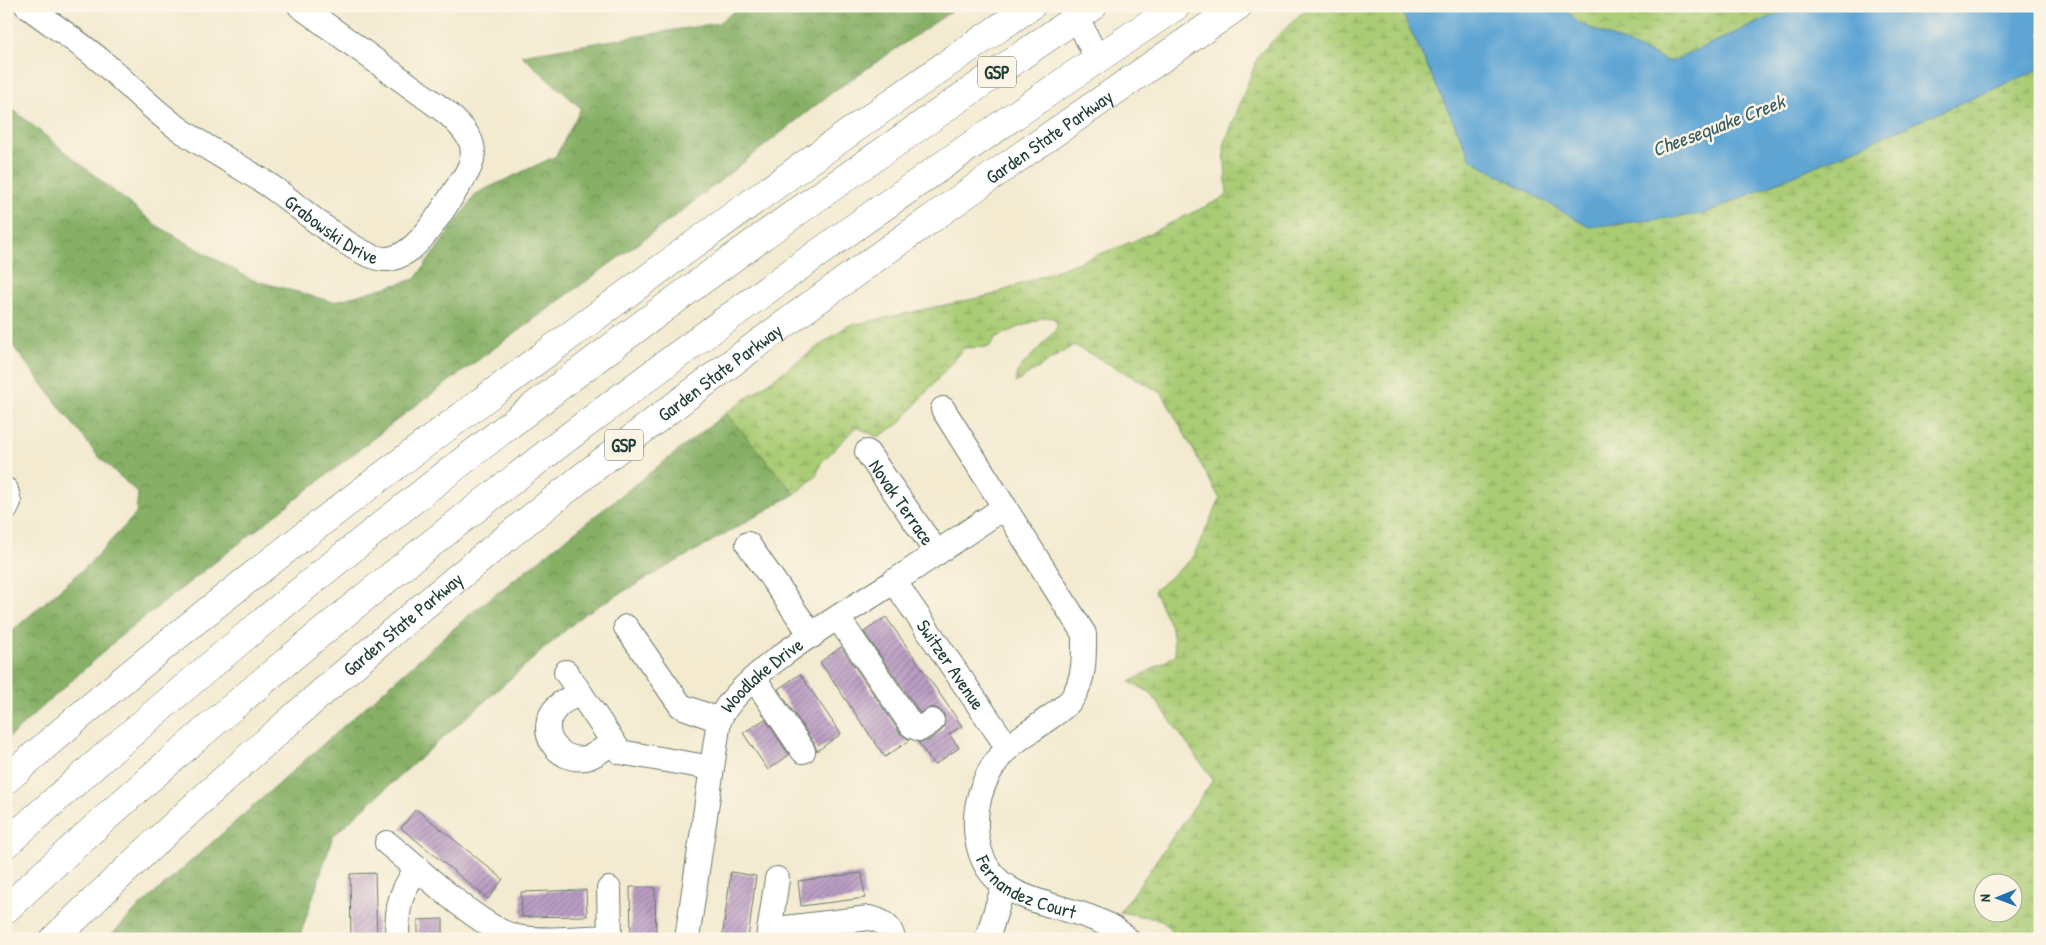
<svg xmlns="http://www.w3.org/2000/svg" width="2046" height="945" font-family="'Patrick Hand',sans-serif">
<defs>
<pattern id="forest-crowns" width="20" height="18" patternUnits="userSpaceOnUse" patternTransform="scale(1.25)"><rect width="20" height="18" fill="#87b066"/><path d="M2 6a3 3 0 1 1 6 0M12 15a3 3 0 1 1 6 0" fill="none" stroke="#6e9055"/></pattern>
<pattern id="wetland-marsh" width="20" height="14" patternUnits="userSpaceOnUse" patternTransform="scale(1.25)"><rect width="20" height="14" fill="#aacc75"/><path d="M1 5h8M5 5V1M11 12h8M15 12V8" fill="none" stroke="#8aa761"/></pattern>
<pattern id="building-hatch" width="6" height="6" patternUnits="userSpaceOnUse" patternTransform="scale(1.25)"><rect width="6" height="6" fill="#bb9dc4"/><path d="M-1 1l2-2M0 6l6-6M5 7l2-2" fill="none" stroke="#9781a0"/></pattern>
</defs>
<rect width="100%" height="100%" fill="#fcf5e5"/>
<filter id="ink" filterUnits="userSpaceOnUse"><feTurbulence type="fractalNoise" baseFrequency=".02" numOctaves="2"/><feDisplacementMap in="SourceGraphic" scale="10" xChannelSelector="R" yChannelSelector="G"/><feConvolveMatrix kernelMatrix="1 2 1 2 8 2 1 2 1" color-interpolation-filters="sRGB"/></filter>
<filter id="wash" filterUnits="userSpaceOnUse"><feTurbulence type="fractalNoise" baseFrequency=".0096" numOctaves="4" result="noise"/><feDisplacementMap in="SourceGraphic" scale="20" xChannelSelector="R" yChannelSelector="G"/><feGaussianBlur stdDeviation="1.12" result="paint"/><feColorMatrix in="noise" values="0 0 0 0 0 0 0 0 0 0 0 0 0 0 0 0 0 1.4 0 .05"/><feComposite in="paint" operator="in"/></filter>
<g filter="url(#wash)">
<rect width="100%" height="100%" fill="#f3ead0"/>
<!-- forest -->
<g fill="url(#forest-crowns)" stroke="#53764d">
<path d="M742,6h217l-125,85 -160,126 -263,192 -289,226 -116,105v-104l81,-70 49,-52 2,-21 -41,-38 -91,-118v-233l150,121 94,54 83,23 82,-23 62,-86 79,-37 25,-48 -60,-53 197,-32z"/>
<path d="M726,413l69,81 -211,120 -173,152 -78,70 -34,103h-192l30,-30 332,-294z"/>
</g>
<!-- wetland -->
<g fill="url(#wetland-marsh)" stroke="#648454" fill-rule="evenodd">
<path d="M1309,6h90l72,153 233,55 336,-145v870h-845l-21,-5 -12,-14 -42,-8 93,-132 -63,-88 -20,-10 46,-27 -4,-26 -18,-38 38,-32 28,-60 -58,-106 -88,-48 -59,38 4,-14 35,-37 4,-7 -5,-7 -9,-1 -48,20 -7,10 -25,1 -65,76 -21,13 -22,-10 -35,36 -5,13 -21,18 -69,-81 121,-87 145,-31 142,-54 93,-45 -3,-50 35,-92zM1984,882h30v30h-30z"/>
<path d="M1562,6h233l-125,56 -91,-39z"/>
</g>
<!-- water -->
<path fill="#5ea5d4" stroke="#3e7184" d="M1399,6h163l17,17 91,39 125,-56h245v63l-336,145 -115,13 -118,-68z"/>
<g id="blocks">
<!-- building -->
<g fill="url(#building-hatch)">
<path d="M886,617l76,109 -13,8 10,14 -25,17 -16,-23 9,-1 13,-9 4,-5v-13l-6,-5 -6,-2 -12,6 -56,-81z"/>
<path d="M841,647l60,87 9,6 -25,17 -65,-95z"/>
<path d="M800,674l41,60 -24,17 -3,-8 -36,-54z"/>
<path d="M765,719l24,36 -21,15 -25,-37z"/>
<path d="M416,809l87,70 -15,20 -87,-71z"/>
<path d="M731,872l25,4 -8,63h-26z"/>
<path d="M375,873l2,66h-26l-1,-65z"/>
<path d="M862,873l3,25 -64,8 -3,-25z"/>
<path d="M630,887h25l1,52h-25z"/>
<path d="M586,890l1,26 -65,1 -1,-25z"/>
<path d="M443,919v20h-25v-19z"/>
</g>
</g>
</g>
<g filter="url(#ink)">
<use href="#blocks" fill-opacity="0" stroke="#697a6b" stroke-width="1"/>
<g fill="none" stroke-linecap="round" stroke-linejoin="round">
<defs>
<g id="minor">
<path id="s1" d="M27,6c24,18 50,35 73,54 25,21 48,46 74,65 32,24 67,41 99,63 25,17 87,74 115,71 31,-3 56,-53 73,-77 23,-32 10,-47 -15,-70l-146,-106"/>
<path d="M1077,17l20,42"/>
<path id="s2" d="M943,409l141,225c0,23 1,43 -11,63 -7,11 -25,21 -35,29 -10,7 -22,14 -31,23 -26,26 -38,66 -27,102 19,64 106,47 147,88"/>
<path id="s3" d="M867,452l70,101"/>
<path d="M6,490l3,12 -3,7"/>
<path d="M748,544l64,92"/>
<path id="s4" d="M894,581l114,167"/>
<path d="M838,618l74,108 8,3 12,-8"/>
<path d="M626,627l55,79 38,14"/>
<path d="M566,672l54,80 92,16"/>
<path d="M754,678l49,73"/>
<path d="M580,693c-7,4 -18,8 -23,14 -22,23 0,56 29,51 9,-2 20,-11 27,-16"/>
<path d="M387,843c29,23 96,88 130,94 29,5 63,1 93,0"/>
<path d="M609,889l1,50"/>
<path d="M769,930l100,-12c12,2 22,8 24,21"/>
<path d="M397,939c0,-33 2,-44 20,-71"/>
<path id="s5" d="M687,939l32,-219c22,-47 123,-105 168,-134 40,-26 79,-53 118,-79"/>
<path d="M768,939l9,-60"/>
<path d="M987,939l17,-54"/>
</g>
<g id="highway">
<path d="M6,780c163,-144 336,-275 511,-405 169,-126 339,-250 514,-369"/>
<path d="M6,844c239,-216 492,-417 753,-605 110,-79 222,-155 334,-233"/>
<path d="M6,909c360,-337 761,-629 1170,-903"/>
<path id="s6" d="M54,939c185,-180 380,-348 585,-506 194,-149 397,-288 599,-427"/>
</g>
</defs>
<!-- minor casing -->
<use href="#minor" stroke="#697a6b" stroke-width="26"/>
<!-- highway casing -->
<use href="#highway" stroke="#697a6b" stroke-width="29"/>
<!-- minor -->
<use href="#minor" stroke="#fff" stroke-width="24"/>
<!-- highway -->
<use href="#highway" stroke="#fff" stroke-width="28"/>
</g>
</g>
<g text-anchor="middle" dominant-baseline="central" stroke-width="5" stroke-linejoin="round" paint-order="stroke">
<!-- shield labels -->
<g fill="#fcf5e5" stroke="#617469" stroke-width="1">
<rect x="978" y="56.5" width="38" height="31" rx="4"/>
<rect x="605" y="429.5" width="38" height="31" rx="4"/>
</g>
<g font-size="18" font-weight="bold" fill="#1f3d34">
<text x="997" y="72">GSP</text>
<text x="624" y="445">GSP</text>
</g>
<!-- street labels -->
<g font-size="19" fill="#1f3d34" stroke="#fcf5e5">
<text stroke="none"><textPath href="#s6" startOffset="1280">Garden State Parkway</textPath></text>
<text stroke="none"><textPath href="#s1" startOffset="379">Grabowski Drive</textPath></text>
<text stroke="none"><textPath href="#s6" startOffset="875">Garden State Parkway</textPath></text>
<text stroke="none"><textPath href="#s3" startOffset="61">Novak Terrace</textPath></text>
<text stroke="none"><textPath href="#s6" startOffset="470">Garden State Parkway</textPath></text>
<text stroke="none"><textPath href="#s4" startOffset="101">Switzer Avenue</textPath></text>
<text stroke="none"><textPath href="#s5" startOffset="284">Woodlake Drive</textPath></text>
<text stroke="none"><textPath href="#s2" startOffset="588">Fernandez Court</textPath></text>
</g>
<!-- water labels -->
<g font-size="20" font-style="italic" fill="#325c64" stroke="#fcf5e5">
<text transform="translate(1718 125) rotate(-21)">Cheesequake Creek</text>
</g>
</g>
<!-- margin -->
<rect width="2046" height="945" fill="none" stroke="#fcf5e5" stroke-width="25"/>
<!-- north arrow -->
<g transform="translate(1998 898) rotate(269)"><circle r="24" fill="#fcf5e5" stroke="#a4ab9e"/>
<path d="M0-4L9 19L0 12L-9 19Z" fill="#1f6fb2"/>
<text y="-8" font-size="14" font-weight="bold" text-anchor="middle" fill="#1f3d34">N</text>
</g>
</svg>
